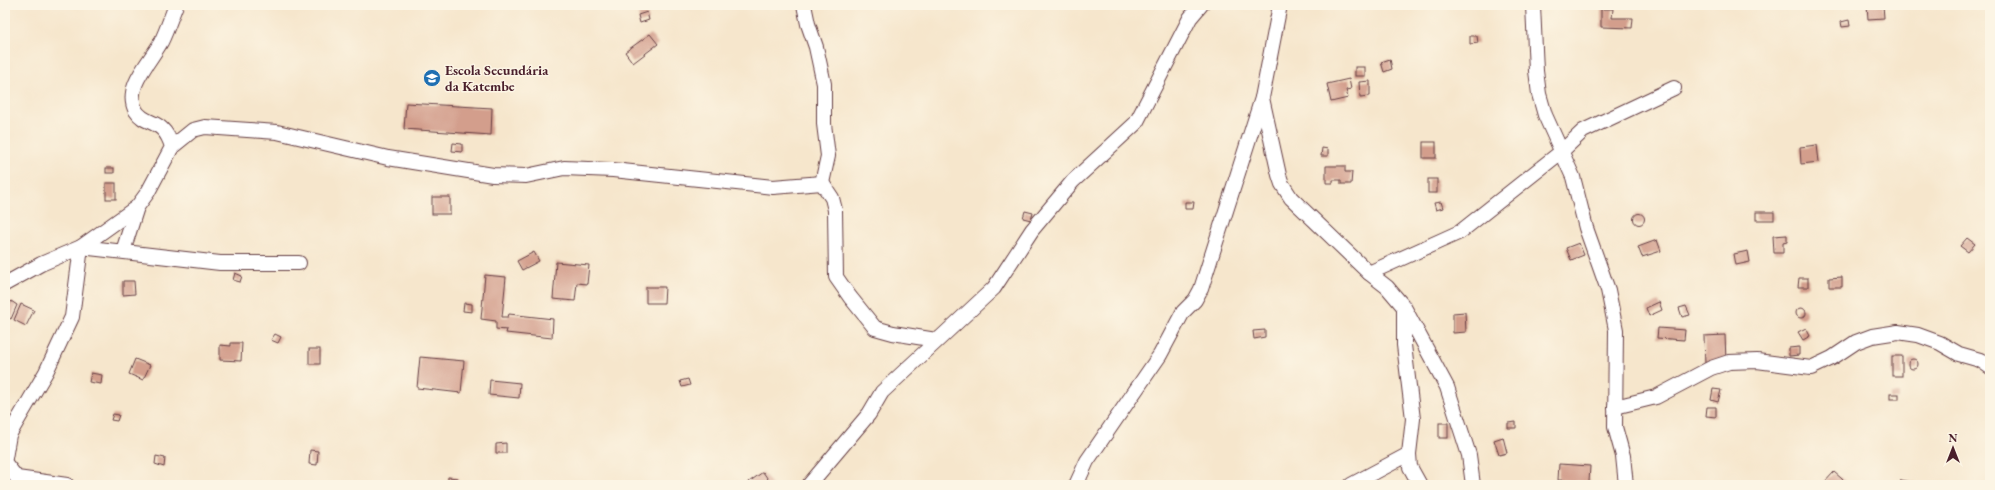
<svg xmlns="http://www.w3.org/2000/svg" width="1995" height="490" font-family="'EB Garamond',serif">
<rect width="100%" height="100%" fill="#fcf5e5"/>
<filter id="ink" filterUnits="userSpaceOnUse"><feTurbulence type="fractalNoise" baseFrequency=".025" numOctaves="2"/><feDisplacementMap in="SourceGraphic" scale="8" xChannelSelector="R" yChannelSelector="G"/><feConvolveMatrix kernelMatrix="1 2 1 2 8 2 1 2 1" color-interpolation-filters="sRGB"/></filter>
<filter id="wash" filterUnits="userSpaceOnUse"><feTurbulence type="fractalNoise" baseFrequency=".012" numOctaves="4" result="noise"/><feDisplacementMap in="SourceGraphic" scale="16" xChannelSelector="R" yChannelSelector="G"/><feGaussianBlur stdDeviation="0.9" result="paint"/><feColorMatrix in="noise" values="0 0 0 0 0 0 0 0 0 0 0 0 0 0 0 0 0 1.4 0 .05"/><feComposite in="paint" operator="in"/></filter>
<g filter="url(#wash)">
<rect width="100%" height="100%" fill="#f6e6cc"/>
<g id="blocks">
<!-- building -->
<g fill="#d39e8c">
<path d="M1867,5h16l1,13 -16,1z"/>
<path d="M1601,9h12l-1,9h21l-1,10 -31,-1z"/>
<path d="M647,12l2,8 -9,3 -2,-8z"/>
<path d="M1849,20l1,6 -8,1 -1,-5z"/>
<path d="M650,34l8,10 -25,19 -8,-11z"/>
<path d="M1470,36h7l1,7 -8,1z"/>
<path d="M1390,59l2,10 -8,3 -3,-10z"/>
<rect x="1355" y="67" width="10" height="9"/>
<path d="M1349,79l2,10 -5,1 2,8 -17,4 -4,-18z"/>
<path d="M1370,81v15l-10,1 -1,-15z"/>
<path d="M406,103l86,5 -1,27 -87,-6z"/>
<rect x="1423" y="142" width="13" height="16"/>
<path d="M453,143l9,1v8l-10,-1z"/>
<path d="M1817,145l2,17 -18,2 -1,-17z"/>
<path d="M1322,148l6,1v7h-7z"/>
<path d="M1326,166h19v6h7l-1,12h-10v-4h-8v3h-7z"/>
<rect x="106" y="168" width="8" height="5"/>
<rect x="1428" y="179" width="9" height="14"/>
<rect x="106" y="183" width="10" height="16"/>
<rect x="432" y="197" width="18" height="17"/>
<path d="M1185,202h9l-1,7h-8z"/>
<path d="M1441,202l2,6 -7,2 -2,-7z"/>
<path d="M1025,211l8,2 -2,7 -8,-2z"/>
<rect x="1756" y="212" width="18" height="8"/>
<circle cx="1639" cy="219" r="5.5"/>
<path d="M1787,235v7l-4,1v10h-9l-1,-17z"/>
<path d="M1967,238l8,6 -7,8 -8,-6z"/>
<path d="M1657,240l4,11 -19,6 -4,-10z"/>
<path d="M1579,243l5,12 -13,5 -5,-12z"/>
<path d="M1748,251l2,11 -14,3 -2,-11z"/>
<path d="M534,252l5,9 -17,9 -5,-9z"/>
<path d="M556,262l33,3 -2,19 -10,-1 -2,18 -22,-2z"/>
<path d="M235,273l7,3 -2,6 -7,-2z"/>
<path d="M485,275l21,2 -4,40h6l1,-3 44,5 -1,19 -46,-5 1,-3 -11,-1v-8l-15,-2z"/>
<path d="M1842,277v10h-13v-9z"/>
<path d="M1799,278h9v9h-10z"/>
<path d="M123,281h11l1,13 -12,1z"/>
<path d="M646,287h19l-1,16h-18z"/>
<path d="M11,301l6,4 -6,14 -6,-3z"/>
<path d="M1659,302l3,8 -13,6 -3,-8z"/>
<path d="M464,303l8,1v8l-9,-1z"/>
<path d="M21,304l13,6 -8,16 -12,-6z"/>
<path d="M1686,306l4,9 -8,2 -3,-9z"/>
<circle cx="1801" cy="313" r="5"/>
<path d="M1465,312l1,20 -13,1v-20z"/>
<path d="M1658,328l27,2 -1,10 -27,-2z"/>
<path d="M1806,328l4,8 -7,4 -5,-8z"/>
<path d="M1265,330v7l-11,2 -1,-8z"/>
<path d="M275,334l6,3 -3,6 -7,-3z"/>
<path d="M1725,335l1,27 -21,1 -1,-27z"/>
<path d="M231,343h11l-1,18 -21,-1v-15l11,1z"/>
<path d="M1799,347v8l-10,1v-8z"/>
<rect x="309" y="349" width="11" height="15"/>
<rect x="1892" y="356" width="10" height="20"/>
<path d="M420,357l44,4 -3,32 -44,-5z"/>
<circle cx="1913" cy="364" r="5"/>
<path d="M135,359l15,6 -7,15 -14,-6z"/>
<path d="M91,373l11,2 -1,9 -12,-2z"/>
<path d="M688,379l2,6 -8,2 -2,-6z"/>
<path d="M490,380l30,3 -1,15 -30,-3z"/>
<path d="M1713,389l8,1 -3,12 -7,-2z"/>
<rect x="1890" y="394" width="9" height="5"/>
<path d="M1707,407h9v10l-10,-1z"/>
<path d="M113,414l6,1 -2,6 -6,-1z"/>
<path d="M1516,422v6h-8v-5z"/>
<rect x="1439" y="423" width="9" height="15"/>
<path d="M1503,437l4,16 -8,2 -5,-15z"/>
<path d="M506,443v10h-10v-9z"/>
<path d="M310,450l8,1 -1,14 -8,-1z"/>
<path d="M156,456l9,2 -1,9 -9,-3z"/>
<path d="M1559,464l31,2 -1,16 -31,-2z"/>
<path d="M763,472l9,13h-25l-1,-1z"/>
<path d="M1834,472l15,13h-27z"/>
<path d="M448,477l10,1v7h-10z"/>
<path d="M1901,480l16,3v2h-17z"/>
</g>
</g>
</g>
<g filter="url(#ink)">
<use href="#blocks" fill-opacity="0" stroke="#643d43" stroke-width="1"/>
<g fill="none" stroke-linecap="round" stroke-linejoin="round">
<defs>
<g id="minor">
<path d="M1533,5l3,66 3,23 6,21 28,62 13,51 22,62 8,40 -1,97 8,29 3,29"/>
<path d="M1262,98l17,77 3,9 9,14 78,75 18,14 17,20 43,80 22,68 4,30"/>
<path d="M172,147l21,-17 12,-3 72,5 111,26 105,17 33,1 38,-8 49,2 160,17 49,-4 6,-27 -4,-32v-40l-8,-37 -8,-23 -4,-19"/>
<path d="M822,183l10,15 3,12 1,67 14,20 25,31 18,5 43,7"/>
<path d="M123,251l14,-44"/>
<path d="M1369,273l91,-41 101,-80 22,-21 91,-43"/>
<path d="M5,284l36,-20 40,-17 139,16h79"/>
<path d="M1404,309v36l9,74 -4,35 1,13 10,18"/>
<path d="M1615,407l41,-10 55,-29 18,-6 28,-1 54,7 21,-10 24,-16 16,-6 26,-4 20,3 22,8 19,11 21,6 10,7"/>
<path d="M5,458l4,-23 37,-63 26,-55 9,-70 56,-40 11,-15 24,-45c-9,-30 -26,-20 -36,-36 -13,-23 14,-49 25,-69 6,-12 10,-25 15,-37"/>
<path d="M5,463l12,15 50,7"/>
<path d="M809,485l60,-71 13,-22 112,-104 38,-58 41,-49 63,-58 54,-105 11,-13"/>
<path d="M1076,485l11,-24 73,-106 23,-43 12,-12 6,-11 61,-191 18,-93"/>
<path d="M1351,485l58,-31"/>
</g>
</defs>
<!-- minor casing -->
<use href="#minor" stroke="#643d43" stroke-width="16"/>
<!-- minor -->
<use href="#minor" stroke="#fff" stroke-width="14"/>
</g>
</g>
<!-- icons -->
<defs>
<symbol id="school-disc" viewBox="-11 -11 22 22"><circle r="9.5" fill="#1f6fb2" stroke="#fcf5e5"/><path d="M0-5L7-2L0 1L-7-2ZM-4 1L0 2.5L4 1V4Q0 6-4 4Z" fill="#fff"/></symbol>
</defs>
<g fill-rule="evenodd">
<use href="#school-disc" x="422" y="68" width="20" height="20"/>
</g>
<g text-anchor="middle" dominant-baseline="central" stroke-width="3" stroke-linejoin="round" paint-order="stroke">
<!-- poi labels -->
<g font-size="14" font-weight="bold" fill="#4a1f2b" stroke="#fcf5e5" text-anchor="start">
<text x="445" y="70">Escola Secundária<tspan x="445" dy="16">da Katembe</tspan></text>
</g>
</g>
<!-- margin -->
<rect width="1995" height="490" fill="none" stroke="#fcf5e5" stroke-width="20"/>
<!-- north arrow -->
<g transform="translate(1953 448)" stroke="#fcf5e5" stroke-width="3" paint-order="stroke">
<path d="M0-3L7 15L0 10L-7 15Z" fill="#4a1f2b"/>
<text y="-6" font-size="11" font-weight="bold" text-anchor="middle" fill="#4a1f2b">N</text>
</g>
</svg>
